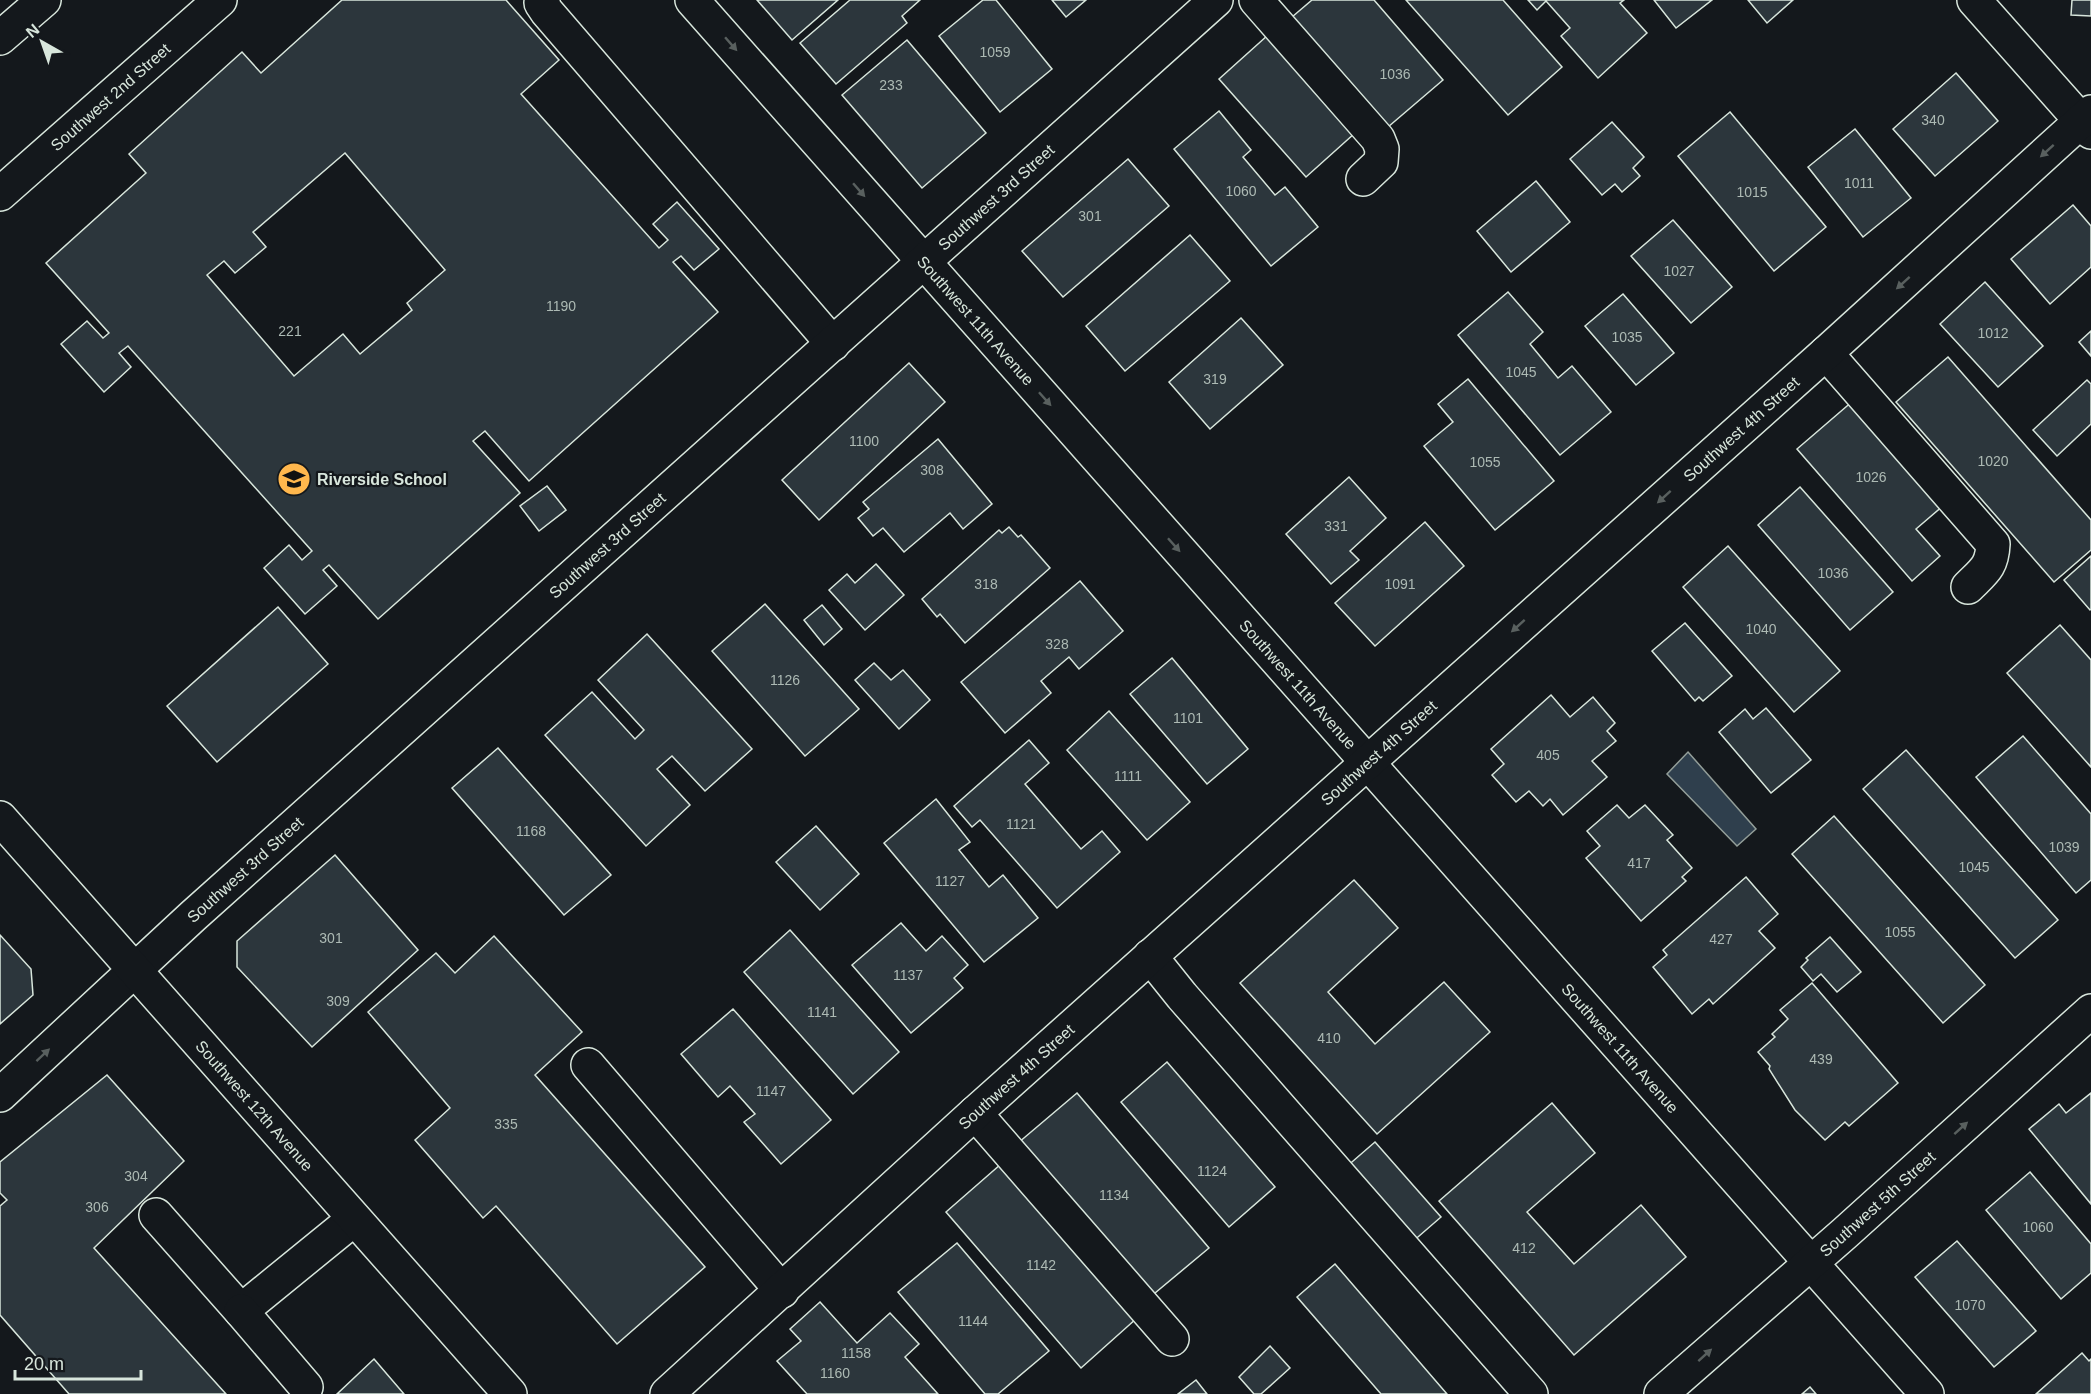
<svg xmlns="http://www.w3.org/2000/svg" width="2091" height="1394" font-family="Helvetica,sans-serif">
<rect width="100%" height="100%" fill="#14181c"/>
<!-- water -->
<path fill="#2f3f4d" stroke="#939e99" stroke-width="1.5" d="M1688,752l68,77 -19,17 -70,-72z"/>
<!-- building -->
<g fill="#2c363c" stroke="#d8e6dc" stroke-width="1.5" fill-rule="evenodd">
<path d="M342,0h164l53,60 -38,34 138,154 9,-8 -15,-16 24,-22 42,47 -25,21 -13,-14 -8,6 45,50 -189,169 -44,-50 -12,10 47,52 -142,126 -49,-54 -6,5 14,16 -32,28 -41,-46 25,-23 13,15 10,-9 -184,-205 -9,7 12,14 -27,25 -43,-48 26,-23 16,17 6,-5 -63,-70 100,-90 -17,-19 113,-102 19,21zM345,153l100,117 -38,33 5,7 -52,44 -17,-20 -49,42 -87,-101 17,-14 11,12 31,-26 -13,-15z"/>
<path d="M757,0h81l-46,40z"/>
<path d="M850,0h70l-18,16 5,7 -71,61 -36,-41z"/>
<path d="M983,0h13l56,69 -52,43 -61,-76z"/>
<path d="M1052,0h34l-20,17z"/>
<path d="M1312,0h62l69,80 -55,47 -96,-110z"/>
<path d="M1406,0h97l59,67 -54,48z"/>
<path d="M1528,0h96l-4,3 27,30 -49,45 -37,-42 9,-8 -24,-27 -9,9z"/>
<path d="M1654,0h58l-36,28z"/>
<path d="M1748,0h45l-26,23z"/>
<path d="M2072,0h19v16l-20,-1z"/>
<path d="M1268,35l87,98 -49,44 -87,-98z"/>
<path d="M907,40l79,93 -64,55 -80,-93z"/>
<path d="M1956,73l42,48 -63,55 -42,-47z"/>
<path d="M1219,111l32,39 -8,7 32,38 10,-8 33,40 -47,39 -97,-117z"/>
<path d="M1730,112l96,115 -52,44 -96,-115z"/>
<path d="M1612,122l32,35 -11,11 7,8 -18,16 -7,-8 -13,11 -32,-36z"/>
<path d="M1855,129l56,69 -48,39 -55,-70z"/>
<path d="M1128,159l41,47 -106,91 -41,-46z"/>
<path d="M1536,181l34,41 -59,50 -34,-41z"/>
<path d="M2073,205l18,21v41l-41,37 -39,-45z"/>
<path d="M1673,220l59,67 -41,36 -60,-67z"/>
<path d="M1190,235l40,46 -105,90 -39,-45z"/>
<path d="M1985,282l58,64 -45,41 -58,-63z"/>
<path d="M1508,292l35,40 -13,12 28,34 14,-12 39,46 -51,43 -102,-120z"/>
<path d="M1623,294l51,59 -38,32 -51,-59z"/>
<path d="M1241,318l42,47 -73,64 -41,-47z"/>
<path d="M2091,331v25l-12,-14z"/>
<path d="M1948,357l143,163v30l-37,32 -158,-180z"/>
<path d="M909,363l36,39 -126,118 -37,-40z"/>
<path d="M1468,379l86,102 -59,49 -71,-84 29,-24 -15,-18z"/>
<path d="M2087,380l4,4v40l-34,32 -24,-26z"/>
<path d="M1854,400l90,105 -28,24 24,27 -28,25 -115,-132z"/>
<path d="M938,439l54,65 -29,25 -13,-16 -46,39 -21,-24 -10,8 -15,-18 11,-9 -6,-7z"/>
<path d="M1349,477l37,41 -36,33 9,9 -28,24 -45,-50z"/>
<path d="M547,486l19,24 -27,21 -19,-25z"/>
<path d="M1800,487l93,105 -43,38 -92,-105z"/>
<path d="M1425,522l39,44 -89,80 -40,-43z"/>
<path d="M1009,527l9,10 3,-2 29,33 -85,75 -25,-29 -3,3 -15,-18 77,-69 3,3z"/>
<path d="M1728,546l112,125 -46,41 -111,-125z"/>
<path d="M2091,556v53l-1,1 -26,-30z"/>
<path d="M876,564l28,31 -39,35 -36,-40 18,-16 8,9z"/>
<path d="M1080,581l43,50 -44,38 -10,-12 -28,24 10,12 -46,40 -44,-51z"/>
<path d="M765,604l94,105 -54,47 -93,-105z"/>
<path d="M822,605l20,24 -18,16 -20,-25z"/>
<path d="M278,607l50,57 -111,98 -50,-56z"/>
<path d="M1685,623l47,53 -29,25 -4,-4 -4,4 -43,-50z"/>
<path d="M2060,625l31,35v107l-84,-94z"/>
<path d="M647,634l105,115 -47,42 -33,-35 -15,13 33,36 -44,41 -101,-111 47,-43 43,47 9,-9 -46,-50z"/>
<path d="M1172,658l76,91 -41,35 -77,-90z"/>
<path d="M874,663l17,17 12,-10 27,30 -31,29 -44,-49z"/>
<path d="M1551,695l19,22 23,-20 22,26 -8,8 9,10 -24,20 15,16 -44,38 -13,-16 -7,7 -14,-15 -13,11 -24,-27 12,-11 -13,-15z"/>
<path d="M1766,708l45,52 -40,33 -52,-61 26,-23 8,10z"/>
<path d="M1109,711l81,91 -43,38 -80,-90z"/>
<path d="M2023,736l68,78v66l-15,13 -100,-116z"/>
<path d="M1029,740l20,23 -24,21 56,65 21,-18 18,21 -63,56 -77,-88 -8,7 -18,-21z"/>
<path d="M498,748l113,127 -47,40 -112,-127z"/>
<path d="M1906,750l152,170 -43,38 -152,-169z"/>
<path d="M936,799l34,43 -11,8 30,37 14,-12 35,43 -54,44 -100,-119z"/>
<path d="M1617,805l12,13 16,-13 28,30 -6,5 25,28 -10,9 4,4 -45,40 -55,-63 14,-12 -13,-15z"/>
<path d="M1834,816l151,169 -42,38 -151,-169z"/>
<path d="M816,826l43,48 -39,36 -44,-48z"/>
<path d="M335,855l83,95 -106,97 -75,-80v-26z"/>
<path d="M1746,877l32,37 -19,17 16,17 -62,56 -4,-5 -17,15 -39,-47 14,-12 -4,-5z"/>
<path d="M1354,880l44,48 -70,64 47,52 69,-62 46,50 -113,102 -137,-151z"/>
<path d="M901,923l25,28 16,-15 26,29 -14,13 9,10 -52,45 -59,-68z"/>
<path d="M790,930l109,122 -46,42 -109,-122z"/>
<path d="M0,935l31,34 2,26 -33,29z"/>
<path d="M494,936l88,96 -47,43 170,192 -88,77 -121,-138 -13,12 -68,-78 35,-32 -82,-96 68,-59 19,20z"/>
<path d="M1830,937l31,35 -24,20 -16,-18 -8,7 -12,-14 7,-7 -2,-2z"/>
<path d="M1812,983l86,100 -49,43 -4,-4 -20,18 -30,-30 -26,-41 1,-3 -12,-14 17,-15 -3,-3 16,-15 -8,-9z"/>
<path d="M733,1009l98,111 -50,44 -37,-42 11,-8 -25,-28 -12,11 -37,-43z"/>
<path d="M1167,1062l108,125 -46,40 -108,-125z"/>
<path d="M107,1075l77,86 -90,87 132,146h-157l-69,-79v-109l7,-6 -7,-7v-31z"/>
<path d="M1077,1093l132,155 -60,50 -131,-155z"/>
<path d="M2091,1093v111l-62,-75 30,-25 7,9z"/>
<path d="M1552,1103l43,50 -68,59 47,52 67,-59 45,52 -112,98 -135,-154z"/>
<path d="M1375,1142l66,75 -30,26 -66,-75z"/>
<path d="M1001,1164l136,154 -56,50 -135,-156z"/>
<path d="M2030,1172l61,72v29l-30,26 -75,-89z"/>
<path d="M1957,1241l79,90 -42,36 -79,-90z"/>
<path d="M957,1243l92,108 -51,43h-13l-87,-102z"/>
<path d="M1335,1264l112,130h-66l-84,-97z"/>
<path d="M820,1302l37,41 33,-30 29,31 -14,13 33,37h-131l-30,-33 24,-20 -11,-12z"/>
<path d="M1270,1346l20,22 -29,26h-7l-15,-17z"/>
<path d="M2082,1353l7,8 2,-2v35h-55z"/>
<path d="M374,1359l30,35h-67z"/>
<path d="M1196,1380l11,14h-29z"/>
<path d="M1810,1387l6,7h-14z"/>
</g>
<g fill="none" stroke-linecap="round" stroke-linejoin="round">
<defs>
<g id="minor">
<path d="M543,0l-2,3 6,9 286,332"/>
<path id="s1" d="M692,0l1235,1394"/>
<path d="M1256,0l122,139 4,10 -1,13 -18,17"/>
<path d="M1974,0l117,132"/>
<path d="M0,38l44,-38"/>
<path id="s2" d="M0,194l220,-194"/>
<path d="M1826,353l167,191c-1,23 -9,27 -25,43"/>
<path d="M1150,956l32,40 349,398"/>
<path d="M588,1065l194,226"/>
<path id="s3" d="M0,1095l193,-179 1023,-916"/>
<path d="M975,1113l197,226"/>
<path d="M156,1215l85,96 113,-92"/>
<path d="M241,1311l65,76"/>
<path id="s4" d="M667,1394l308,-281 851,-760 265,-241"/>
<path id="s5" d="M1661,1394l184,-161 246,-222"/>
</g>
<g id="major">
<path id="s6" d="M0,818l510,576"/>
</g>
</defs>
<!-- minor casing -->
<use href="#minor" stroke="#d8e6dc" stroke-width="36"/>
<!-- major casing -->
<use href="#major" stroke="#d8e6dc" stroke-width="36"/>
<!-- minor -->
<use href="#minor" stroke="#14181c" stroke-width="33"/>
<!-- major -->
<use href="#major" stroke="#14181c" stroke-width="33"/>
</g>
<!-- one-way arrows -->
<defs><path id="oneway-solid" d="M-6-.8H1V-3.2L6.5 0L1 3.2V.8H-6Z" transform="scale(1.5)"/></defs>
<g fill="#59605f">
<use href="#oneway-solid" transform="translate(731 44) rotate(49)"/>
<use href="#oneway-solid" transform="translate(2047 151) rotate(138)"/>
<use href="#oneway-solid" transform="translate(859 190) rotate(49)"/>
<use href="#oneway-solid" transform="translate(1903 283) rotate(138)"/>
<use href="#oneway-solid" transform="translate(1045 399) rotate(48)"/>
<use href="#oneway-solid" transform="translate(1664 497) rotate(138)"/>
<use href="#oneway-solid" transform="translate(1174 545) rotate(48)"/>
<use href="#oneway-solid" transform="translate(1518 626) rotate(138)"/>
<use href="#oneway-solid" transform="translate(43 1055) rotate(-43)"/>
<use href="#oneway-solid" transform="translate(1961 1128) rotate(-42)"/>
<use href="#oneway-solid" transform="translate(1705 1355) rotate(-42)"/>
</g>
<!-- icons -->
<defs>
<symbol id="school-disc" viewBox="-11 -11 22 22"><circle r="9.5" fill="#ffb74d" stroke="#14181c"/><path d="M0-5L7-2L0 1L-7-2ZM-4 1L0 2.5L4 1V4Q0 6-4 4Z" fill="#111"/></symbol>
</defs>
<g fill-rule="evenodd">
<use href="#school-disc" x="275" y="460" width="38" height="38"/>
</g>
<g text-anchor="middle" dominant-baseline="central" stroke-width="4.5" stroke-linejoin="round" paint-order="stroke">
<!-- number labels -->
<g font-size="14" fill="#adbab4">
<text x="995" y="52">1059</text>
<text x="1395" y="74">1036</text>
<text x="891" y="85">233</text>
<text x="1933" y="120">340</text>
<text x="1859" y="183">1011</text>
<text x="1241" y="191">1060</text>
<text x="1752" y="192">1015</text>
<text x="1090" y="216">301</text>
<text x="1679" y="271">1027</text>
<text x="561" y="306">1190</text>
<text x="290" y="331">221</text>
<text x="1993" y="333">1012</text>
<text x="1627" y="337">1035</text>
<text x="1521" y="372">1045</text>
<text x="1215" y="379">319</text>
<text x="864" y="441">1100</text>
<text x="1993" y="461">1020</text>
<text x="1485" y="462">1055</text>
<text x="932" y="470">308</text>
<text x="1871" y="477">1026</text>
<text x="1336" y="526">331</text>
<text x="1833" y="573">1036</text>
<text x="986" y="584">318</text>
<text x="1400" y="584">1091</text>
<text x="1761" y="629">1040</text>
<text x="1057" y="644">328</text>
<text x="785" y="680">1126</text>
<text x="1188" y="718">1101</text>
<text x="1548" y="755">405</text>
<text x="1128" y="776">1111</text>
<text x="1021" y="824">1121</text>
<text x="531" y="831">1168</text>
<text x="2064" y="847">1039</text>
<text x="1639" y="863">417</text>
<text x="1974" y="867">1045</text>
<text x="950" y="881">1127</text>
<text x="1900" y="932">1055</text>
<text x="331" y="938">301</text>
<text x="1721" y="939">427</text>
<text x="908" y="975">1137</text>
<text x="338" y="1001">309</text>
<text x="822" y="1012">1141</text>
<text x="1329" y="1038">410</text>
<text x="1821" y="1059">439</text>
<text x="771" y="1091">1147</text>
<text x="506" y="1124">335</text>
<text x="1212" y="1171">1124</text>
<text x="136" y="1176">304</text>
<text x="1114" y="1195">1134</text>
<text x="97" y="1207">306</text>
<text x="2038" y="1227">1060</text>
<text x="1524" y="1248">412</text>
<text x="1041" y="1265">1142</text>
<text x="1970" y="1305">1070</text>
<text x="973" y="1321">1144</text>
<text x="856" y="1353">1158</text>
<text x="835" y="1373">1160</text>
</g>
<!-- street labels -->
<g font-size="16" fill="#d8e6dc" stroke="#14181c">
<text stroke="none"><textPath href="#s2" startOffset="147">Southwest 2nd Street</textPath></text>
<text stroke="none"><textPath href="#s3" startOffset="1341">Southwest 3rd Street</textPath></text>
<text stroke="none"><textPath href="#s1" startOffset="428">Southwest 11th Avenue</textPath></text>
<text stroke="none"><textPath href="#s4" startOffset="1444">Southwest 4th Street</textPath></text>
<text stroke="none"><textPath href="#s3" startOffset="819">Southwest 3rd Street</textPath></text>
<text stroke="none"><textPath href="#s1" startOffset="914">Southwest 11th Avenue</textPath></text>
<text stroke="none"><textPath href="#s4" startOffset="958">Southwest 4th Street</textPath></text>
<text stroke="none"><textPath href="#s3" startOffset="333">Southwest 3rd Street</textPath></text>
<text stroke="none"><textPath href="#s1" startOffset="1400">Southwest 11th Avenue</textPath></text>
<text stroke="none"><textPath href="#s4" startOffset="472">Southwest 4th Street</textPath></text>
<text stroke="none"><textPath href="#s6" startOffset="384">Southwest 12th Avenue</textPath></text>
<text stroke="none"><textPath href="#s5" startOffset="288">Southwest 5th Street</textPath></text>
</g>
<!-- poi labels -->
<g font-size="16" font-weight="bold" fill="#d8e6dc" stroke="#14181c" text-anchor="start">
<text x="317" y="479">Riverside School</text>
</g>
</g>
<!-- north arrow -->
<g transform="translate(42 42) rotate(320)" stroke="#14181c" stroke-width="4.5" paint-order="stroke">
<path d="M0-4.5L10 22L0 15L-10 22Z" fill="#d8e6dc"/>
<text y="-9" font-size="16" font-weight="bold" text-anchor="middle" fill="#d8e6dc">N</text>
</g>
<!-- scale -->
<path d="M15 1370v9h126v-9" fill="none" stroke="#d8e6dc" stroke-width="3"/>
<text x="24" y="1370" font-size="18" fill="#d8e6dc" stroke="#14181c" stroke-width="4.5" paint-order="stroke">20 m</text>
</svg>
